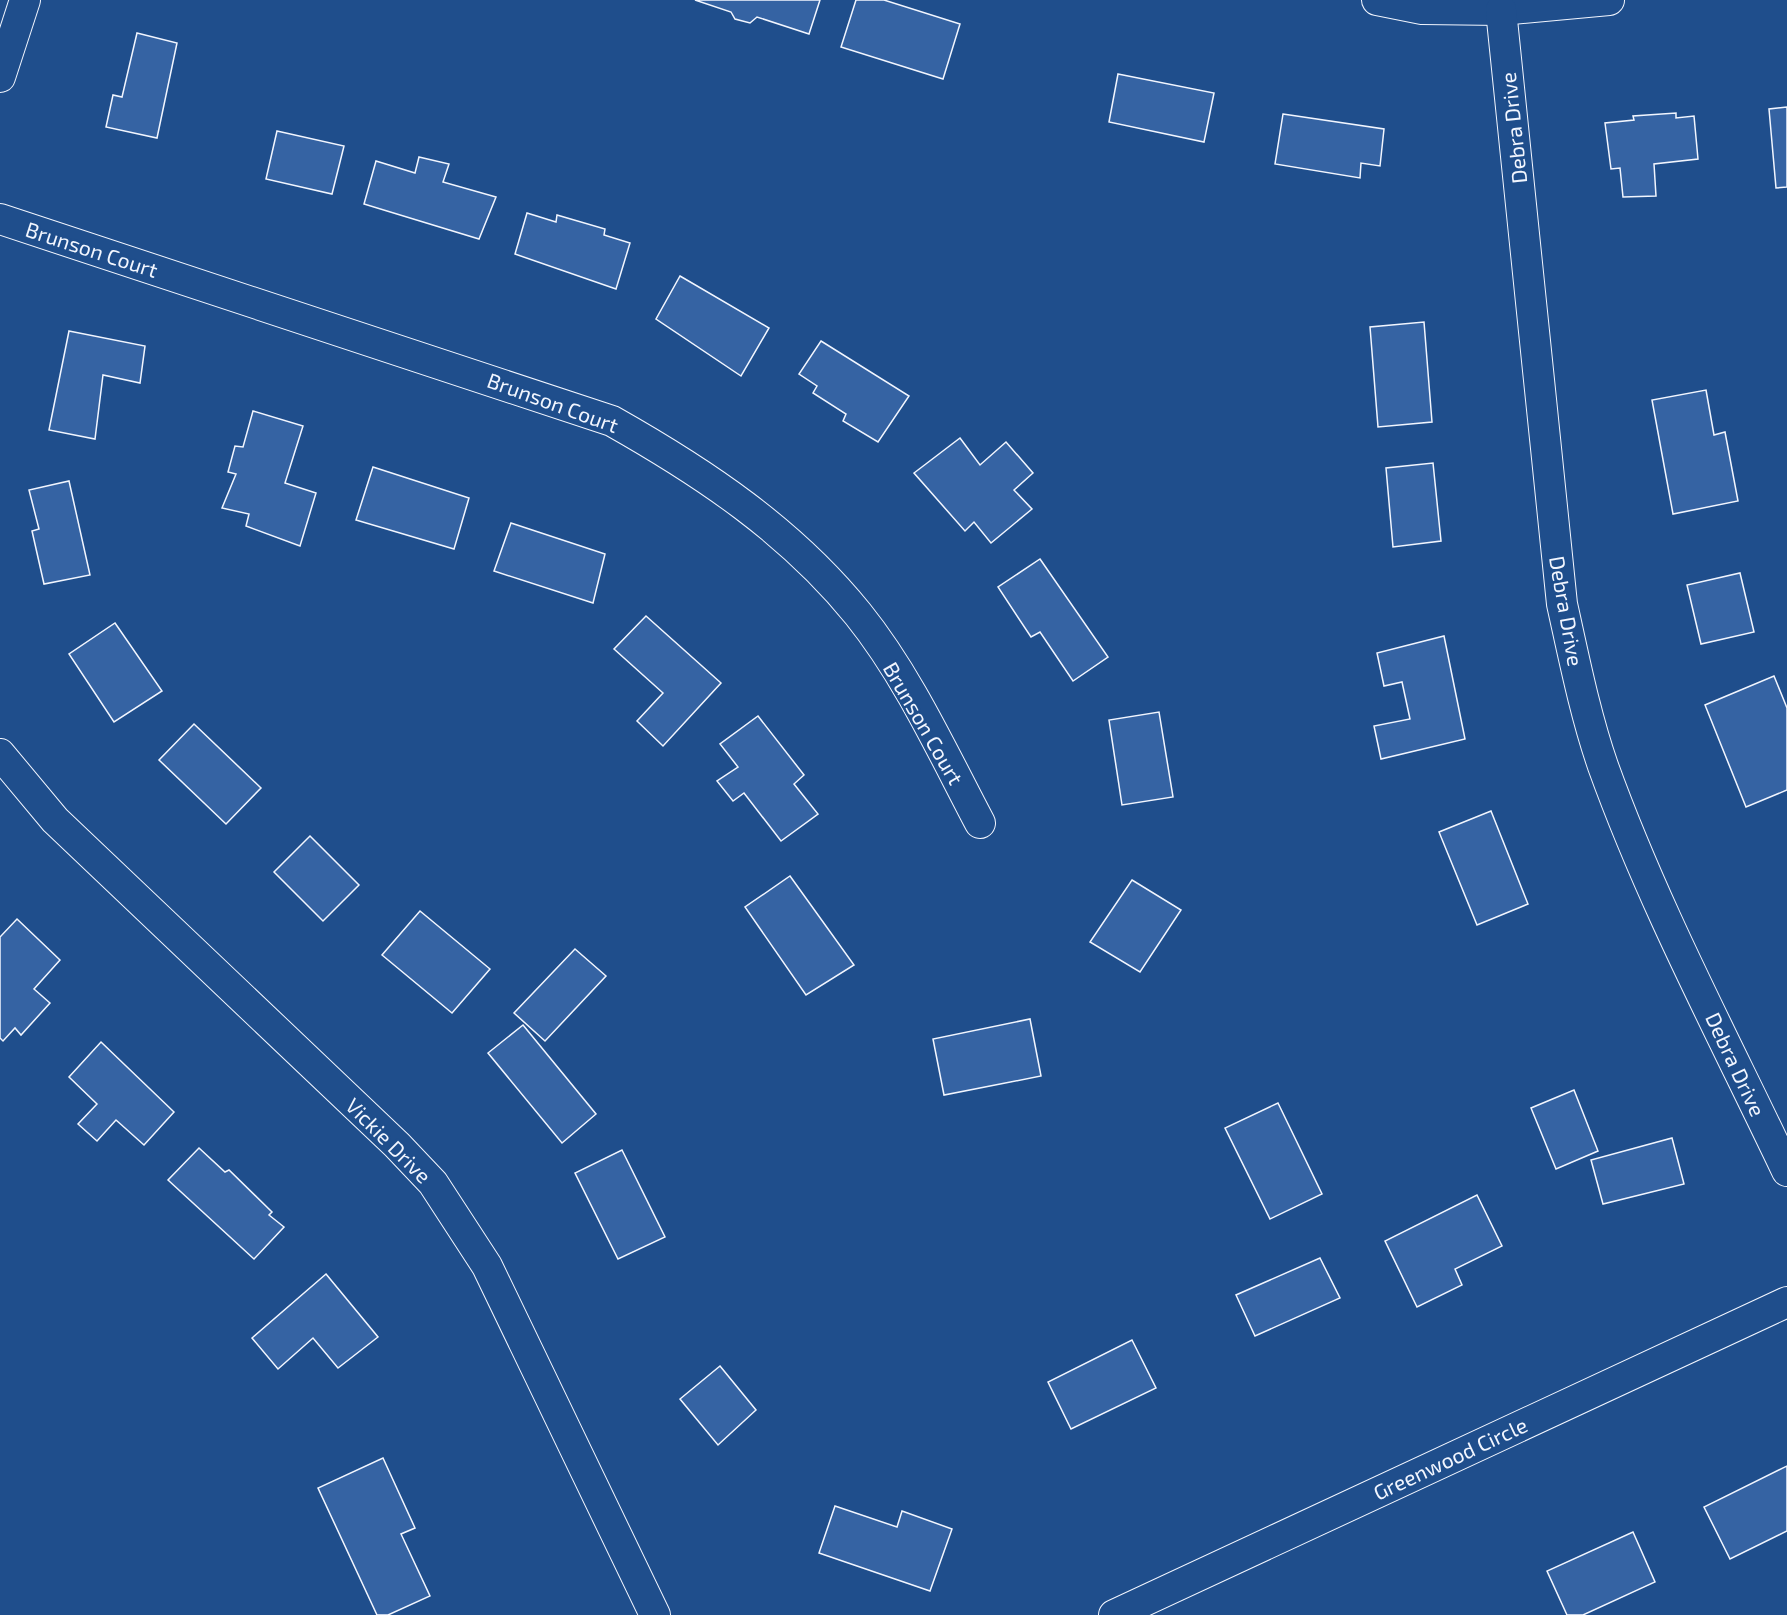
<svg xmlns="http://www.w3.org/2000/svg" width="1787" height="1615" font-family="'Exo 2',sans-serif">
<rect width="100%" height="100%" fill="#1f4e8c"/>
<!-- building -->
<g fill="#3563a3" stroke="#f2f6ff" stroke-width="1.5">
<path d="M695,0h125l-11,34 -52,-17 -7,6 -15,-4 -4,-7z"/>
<path d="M856,0h28l76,24 -17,55 -102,-32z"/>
<path d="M137,33l40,10 -20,95 -51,-11 7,-32 9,2z"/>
<path d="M1118,74l96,19 -10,49 -95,-20z"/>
<path d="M1787,107v80l-11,1 -7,-79z"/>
<path d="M1676,113v5l18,-2 4,43 -44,5 2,32 -33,1 -3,-29 -9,1 -6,-46 29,-3 -1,-4z"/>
<path d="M1283,114l101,15 -4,37 -19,-3 -1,15 -85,-14z"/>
<path d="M277,131l67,15 -12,48 -66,-15z"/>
<path d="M419,157l30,7 -6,18 53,15 -17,42 -115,-35 12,-43 39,12z"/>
<path d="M527,213l29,9 1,-7 48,14 -1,6 26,8 -14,46 -101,-35z"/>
<path d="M680,276l89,52 -28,48 -85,-57z"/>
<path d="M1424,322l8,100 -54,5 -8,-100z"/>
<path d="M69,331l76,15 -5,37 -37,-8 -8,64 -46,-9z"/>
<path d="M821,341l88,55 -31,46 -35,-21 3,-7 -33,-21 4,-7 -18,-12z"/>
<path d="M1706,390l8,45 11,-3 13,69 -65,13 -21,-114z"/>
<path d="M253,411l50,15 -18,57 31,10 -16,53 -54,-20 3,-12 -27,-6 14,-34 -8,-2 7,-26 8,1z"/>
<path d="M960,438l20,27 26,-23 27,31 -19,17 18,19 -41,34 -17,-21 -9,9 -51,-58z"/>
<path d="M1433,463l8,78 -48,6 -7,-79z"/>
<path d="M373,467l96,31 -15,51 -98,-29z"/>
<path d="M69,481l21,94 -46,9 -12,-53 7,-2 -10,-39z"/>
<path d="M511,523l94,31 -12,49 -99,-32z"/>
<path d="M1040,559l68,98 -35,24 -33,-49 -9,5 -33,-50z"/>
<path d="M1740,573l14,59 -53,12 -14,-59z"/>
<path d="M646,616l75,67 -58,63 -26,-25 26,-28 -49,-44z"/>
<path d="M115,623l47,68 -48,31 -45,-68z"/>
<path d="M1444,636l21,103 -84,20 -7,-33 36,-7 -8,-37 -18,4 -7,-33z"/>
<path d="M1774,676l13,32v82l-41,17 -41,-102z"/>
<path d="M1159,712l14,85 -51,8 -13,-85z"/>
<path d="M758,716l46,59 -10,9 24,30 -37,27 -37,-48 -11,8 -16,-20 21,-14 -18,-23z"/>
<path d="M194,724l67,64 -35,36 -67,-64z"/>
<path d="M1491,811l37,93 -51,21 -38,-93z"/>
<path d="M310,836l49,49 -36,36 -49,-49z"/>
<path d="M790,876l64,89 -48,30 -61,-88z"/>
<path d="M1132,880l49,30 -41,62 -50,-30z"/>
<path d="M420,911l70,58 -38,44 -70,-58z"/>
<path d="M17,919l43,41 -26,29 16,14 -29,32 -6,-7 -12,13 -3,-3v-101z"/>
<path d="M575,949l31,27 -61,65 -31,-28z"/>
<path d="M1030,1019l11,57 -97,19 -11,-56z"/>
<path d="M523,1025l73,89 -34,29 -74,-90z"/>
<path d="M101,1042l73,70 -30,33 -28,-25 -19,21 -19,-17 19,-20 -28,-27z"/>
<path d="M1574,1090l24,61 -42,18 -25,-61z"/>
<path d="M1278,1103l44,91 -52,25 -45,-91z"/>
<path d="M1672,1138l12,46 -81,20 -12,-44z"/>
<path d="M199,1148l26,24 4,-2 43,42 -3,3 15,12 -30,32 -86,-79z"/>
<path d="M622,1150l43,87 -47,22 -43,-86z"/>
<path d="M1477,1195l25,51 -47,23 7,16 -45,22 -32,-66z"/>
<path d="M1320,1258l20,40 -85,38 -19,-41z"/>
<path d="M326,1274l52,63 -40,31 -25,-30 -35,31 -26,-31z"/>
<path d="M1132,1340l24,48 -85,41 -23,-47z"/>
<path d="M720,1366l36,44 -38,35 -38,-46z"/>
<path d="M383,1458l32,70 -14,6 29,62 -42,19h-11l-59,-127z"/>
<path d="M1787,1466v65l-57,28 -26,-52z"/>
<path d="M835,1506l62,21 5,-16 50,18 -22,62 -111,-38z"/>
<path d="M1633,1532l22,50 -72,33h-16l-20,-44z"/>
</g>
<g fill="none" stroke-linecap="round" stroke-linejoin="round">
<defs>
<g id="minor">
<path d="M1377,0l45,9 79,1 108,-10"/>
<path d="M1501,10l61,594c12,54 23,110 41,162 50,139 121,272 184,405"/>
<path d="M0,77l25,-77"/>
<path d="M0,219l612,202c92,52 179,110 246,193 50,62 85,139 122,209"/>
<path d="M0,754l55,66 342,325 36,38 54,83 168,349"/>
<path d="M1114,1615l673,-313"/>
</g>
</defs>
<!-- minor casing -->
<use href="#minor" stroke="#f2f6ff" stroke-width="32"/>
<!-- minor -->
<use href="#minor" stroke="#1f4e8c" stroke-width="30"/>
</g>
<g text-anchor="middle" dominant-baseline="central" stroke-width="4.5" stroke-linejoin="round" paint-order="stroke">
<!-- street labels -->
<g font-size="21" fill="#f2f6ff" stroke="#1f4e8c">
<text transform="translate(1513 128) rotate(-96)">Debra Drive</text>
<text transform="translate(92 249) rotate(18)">Brunson Court</text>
<text transform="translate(553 402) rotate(20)">Brunson Court</text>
<text transform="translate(1567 611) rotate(80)">Debra Drive</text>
<text transform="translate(924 723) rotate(60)">Brunson Court</text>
<text transform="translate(1736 1064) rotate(65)">Debra Drive</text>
<text transform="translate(389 1140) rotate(45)">Vickie Drive</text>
<text transform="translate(1450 1458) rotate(-25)">Greenwood Circle</text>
</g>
</g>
</svg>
